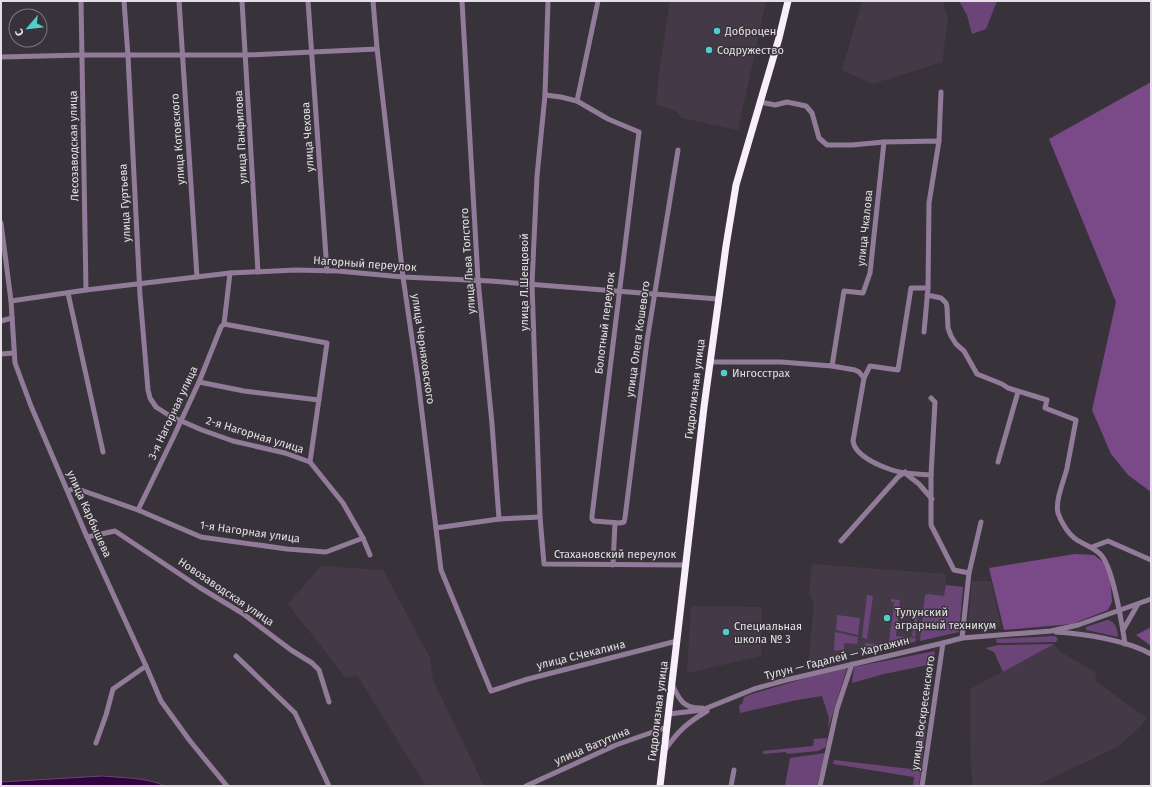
<svg xmlns="http://www.w3.org/2000/svg" width="1152" height="787" font-family="'Fira Sans',sans-serif">
<rect width="100%" height="100%" fill="#38333a"/>
<!-- built -->
<g fill="#443a47">
<path d="M670,1h96l-28,129 -56,-12 -6,-7 -20,-7 3,-31z"/>
<path d="M862,1h81l5,19 -6,42 -70,22 -30,-14z"/>
<path d="M812,564l134,10 -1,11 18,2 -4,45 -151,33 6,-61 -5,-10z"/>
<path d="M321,566l62,4 47,88 3,22 51,106h-58l-69,-111 -11,3 -58,-74z"/>
<path d="M972,581h19l10,46 -31,1 -2,-2z"/>
<path d="M691,606l71,1 -1,49 -74,17z"/>
<path d="M1054,644l4,6 38,23 -1,8 52,37 -12,14 -18,15 -82,39h-62l-2,-20 -1,-77z"/>
</g>
<!-- green -->
<g fill="#6b4577">
<path d="M959,1h38l-11,28 -14,5 -5,-19z"/>
<path d="M946,585l17,2 -4,45 -39,9 5,-46 3,-1 16,2z"/>
<path d="M867,595l6,1 -6,43 -4,-1 -1,-2z"/>
<path d="M891,599l9,1 -4,36 20,2 -1,4 -54,11v-5l5,-5 18,2 5,-3 5,-40h-3z"/>
<path d="M916,610l2,1 -3,26 -3,-1z"/>
<path d="M837,615l23,3 -2,17 -22,-5z"/>
<path d="M1107,620c9,1 10,9 11,17l-32,-7v-3z"/>
<path d="M835,632l23,5 -1,7 -13,-1v7l-9,1 -1,-1z"/>
<path d="M1055,636l3,3 -2,3 -59,1 -1,-4z"/>
<path d="M1054,644l-51,28 -9,-20 -9,-4 14,-3z"/>
<path d="M935,651l-3,24 -5,-1 1,-9 -44,9 -32,9 2,-16z"/>
<path d="M847,668l-19,61 1,-11 -7,-22 -30,5 -52,12 -1,-8 3,-1 2,-7 8,-3 54,-16z"/>
<path d="M926,685h5l-12,101h-6l1,-9 -81,-13 1,-4 77,9 2,-5h3z"/>
<path d="M827,738l-1,9 -8,4 -31,3 -1,-2 -23,2v-3l50,-5 1,-7z"/>
<path d="M825,753l-8,33h-32l5,-28z"/>
</g>
<!-- forest -->
<g fill="#7a4988">
<path d="M1151,82v410l-23,-17 -17,-21 -19,-44 24,-108 -67,-163z"/>
<path d="M1075,554l19,1 9,7 7,14 2,26 -4,8 -36,14 -68,6 -15,-62z"/>
<path d="M1151,627v19l-15,-11z"/>
</g>
<!-- water -->
<path fill="#330240" stroke="#684572" d="M102,776c21,2 43,1 63,10h-164v-4z"/>
<g fill="none" stroke-linecap="round" stroke-linejoin="round">
<!-- minor -->
<g stroke="#917b98" stroke-width="5">
<path d="M81,1l5,289"/>
<path d="M124,1l4,55 12,239 8,95 2,8 6,9 14,9 32,14 31,11 52,12 25,9 33,41 20,35 7,17"/>
<path d="M179,1l18,276"/>
<path d="M242,1l16,271"/>
<path d="M308,1l19,270"/>
<path d="M373,1l4,47 26,229 15,103 23,190 50,121 37,-12 149,-38"/>
<path d="M462,1l16,279 14,144 7,95"/>
<path d="M548,1l-3,94 -8,81 -5,108 8,233 4,47 142,1"/>
<path d="M1,57l82,-2h163l131,-6"/>
<path d="M545,95l16,2 16,4 31,18 31,13 -47,384v3l2,2 26,2 4,-1 1,-4 22,-177 31,-191"/>
<path d="M577,101l21,-100"/>
<path d="M760,102l15,3 12,-3 19,4 6,7 7,25 8,7h25l32,-3 55,-1 -10,62 -1,85 -4,44"/>
<path d="M939,141l2,-49"/>
<path d="M1,223l10,78 4,62 16,43 56,131 59,129 15,35 29,40 37,45"/>
<path d="M928,288h-17l-13,82 -28,-4 -6,12 -11,63c2,15 27,25 39,29 12,4 26,4 39,5"/>
<path d="M68,293l35,159"/>
<path d="M927,295l14,3 5,5 1,4 1,21 3,8 5,8 8,7 13,23 25,10 6,4 39,12 -2,8 31,12c-3,16 -6,32 -9,48 -3,13 -12,32 -9,45 3,9 10,21 19,27 8,5 19,8 25,16 11,14 20,68 23,88"/>
<path d="M11,301l75,-11 144,-17 66,-3 42,1 65,6 87,4 228,18"/>
<path d="M1,321l11,-3"/>
<path d="M224,324l103,19 -17,119"/>
<path d="M1,354l13,-1"/>
<path d="M710,362h71l51,4 23,4 4,2 5,6"/>
<path d="M832,366l12,-75 19,2 7,-20 14,-131"/>
<path d="M199,382l45,9 75,9"/>
<path d="M931,398l4,4 -4,73v50l23,45 15,3"/>
<path d="M998,462l20,-70"/>
<path d="M905,473l14,11 13,15"/>
<path d="M68,491l7,-3 63,22 63,27 86,12 39,3 37,-14"/>
<path d="M138,510l35,-72 26,-56 22,-55 3,-3 6,-51"/>
<path d="M436,528l63,-9 41,-2"/>
<path d="M87,537l28,-6 84,56 43,26 49,37 21,13 7,7 10,32"/>
<path d="M841,541l57,-64 7,-5"/>
<path d="M1092,547l16,-6 43,19"/>
<path d="M613,565l2,-42"/>
<path d="M1123,630l15,-26"/>
<path d="M1056,632c29,2 70,8 95,22"/>
<path d="M962,638l7,-65 12,-51"/>
<path d="M236,656l59,57 34,73"/>
<path d="M672,684c7,15 11,25 30,24"/>
<path d="M669,714l33,-4 52,-21 32,-9 157,-37 19,-5 89,-7 27,-6 73,-26"/>
<path d="M96,743l10,-28 7,-26 33,-23"/>
<path d="M665,750c13,-19 22,-27 42,-39"/>
<path d="M526,786l90,-41 51,-18"/>
<path d="M731,786l3,-16"/>
<path d="M820,786l17,-77 15,-45"/>
<path d="M922,786l21,-143"/>
</g>
<!-- highway -->
<path stroke="#f9eefc" stroke-width="7" d="M660,786l44,-379 22,-161 10,-61 43,-147 9,-37"/>
</g>
<!-- markers -->
<g fill="#52cdcd" stroke="#38333a" stroke-width="1.5">
<circle cx="717" cy="31" r="4"/>
<circle cx="709" cy="50" r="4"/>
<circle cx="724" cy="373" r="4"/>
<circle cx="887" cy="618" r="4"/>
<circle cx="726" cy="632" r="4"/>
</g>
<g text-anchor="middle" dominant-baseline="central" stroke-width="3" stroke-linejoin="round" paint-order="stroke">
<!-- poi labels -->
<g font-size="11" fill="#e3e0e5" stroke="#38333a" text-anchor="start">
<text x="725" y="31">Доброцен</text>
<text x="717" y="50">Содружество</text>
<text x="732" y="373">Ингосстрах</text>
<text x="895" y="612">Тулунский<tspan x="895" dy="13">аграрный техникум</tspan></text>
<text x="734" y="626">Специальная<tspan x="734" dy="13">школа № 3</tspan></text>
</g>
<!-- street labels -->
<g font-size="11" fill="#e3e0e5" stroke="#38333a">
<text transform="translate(241 137) rotate(-93)">улица Панфилова</text>
<text transform="translate(308 137) rotate(-94)">улица Чехова</text>
<text transform="translate(178 139) rotate(-94)">улица Котовского</text>
<text transform="translate(74 146) rotate(-91)">Лесозаводская улица</text>
<text transform="translate(125 203) rotate(-93)">улица Гуртьева</text>
<text transform="translate(865 228) rotate(-84)">улица Чкалова</text>
<text transform="translate(468 261) rotate(-94)">улица Льва Толстого</text>
<text transform="translate(365 264) rotate(4)">Нагорный переулок</text>
<text transform="translate(524 282) rotate(-90)">улица Л.Шевцовой</text>
<text transform="translate(605 323) rotate(-83)">Болотный переулок</text>
<text transform="translate(638 339) rotate(-82)">улица Олега Кошевого</text>
<text transform="translate(423 349) rotate(82)">улица Черняховского</text>
<text transform="translate(695 389) rotate(-83)">Гидролизная улица</text>
<text transform="translate(173 413) rotate(-65)">3-я Нагорная улица</text>
<text transform="translate(255 435) rotate(17)">2-я Нагорная улица</text>
<text transform="translate(89 514) rotate(66)">улица Карбышева</text>
<text transform="translate(250 532) rotate(8)">1-я Нагорная улица</text>
<text x="615" y="554">Стахановский переулок</text>
<text transform="translate(226 592) rotate(34)">Новозаводская улица</text>
<text transform="translate(581 655) rotate(-14)">улица С.Чекалина</text>
<text transform="translate(837 658) rotate(-14)">Тулун — Гадалей — Харгажин</text>
<text transform="translate(658 711) rotate(-83)">Гидролизная улица</text>
<text transform="translate(923 713) rotate(-82)">улица Воскресенского</text>
<text transform="translate(592 746) rotate(-23)">улица Ватутина</text>
</g>
</g>
<!-- border -->
<rect width="1152" height="787" fill="none" stroke="#e3e0e5" stroke-width="4"/>
<!-- north arrow -->
<g transform="translate(28 28) rotate(242)"><circle r="19" fill="#38333a" stroke="#7c787e"/>
<path d="M0-3L7 15L0 10L-7 15Z" fill="#52cdcd"/>
<text y="-6" font-size="11" font-weight="bold" text-anchor="middle" fill="#e3e0e5">С</text>
</g>
</svg>
